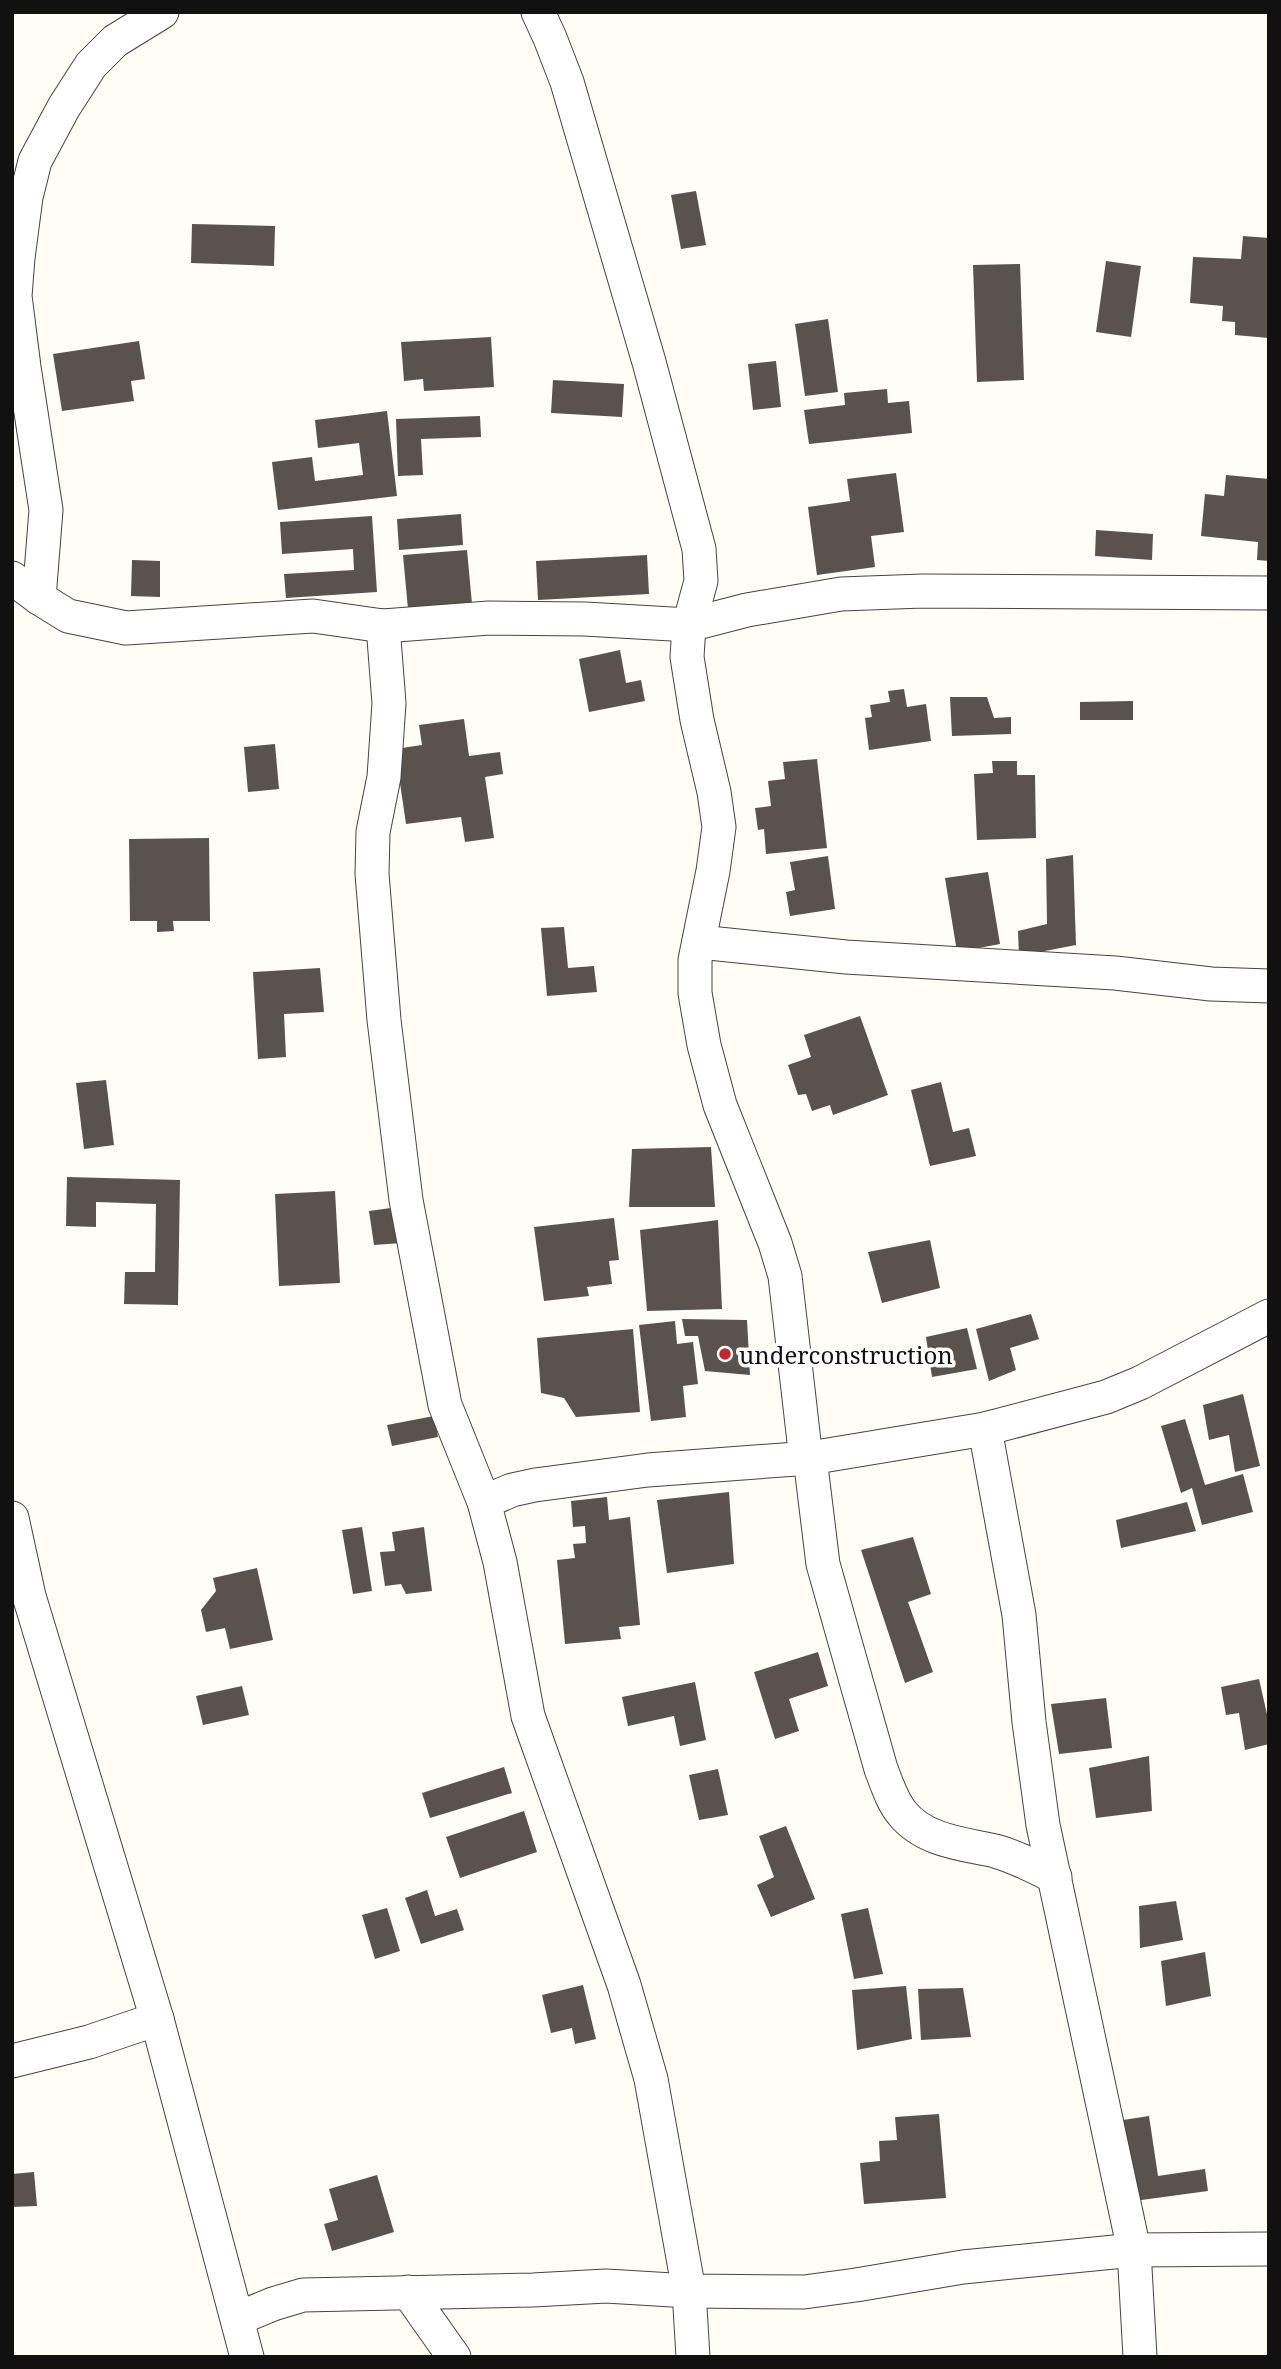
<svg xmlns="http://www.w3.org/2000/svg" width="1281" height="2369" font-family="'Noto Serif',serif">
<rect width="100%" height="100%" fill="#fffdf5"/>
<!-- building -->
<g fill="#5a524d">
<path d="M696,191l10,54 -25,4 -10,-54z"/>
<path d="M192,224l83,2 -1,40 -83,-3z"/>
<path d="M1243,236l26,2v100l-34,-3v-13l-13,-1 1,-15 -33,-3 3,-46 48,2z"/>
<path d="M1106,261l35,5 -10,71 -35,-5z"/>
<path d="M1020,264l4,116 -47,2 -4,-117z"/>
<path d="M828,319l10,73 -33,4 -10,-72z"/>
<path d="M491,337l3,50 -70,4 -1,-12 -19,2 -3,-39z"/>
<path d="M139,341l6,38 -14,2 3,20 -72,10 -9,-57z"/>
<path d="M776,361l5,46 -28,3 -5,-46z"/>
<path d="M553,380l71,4 -2,33 -71,-4z"/>
<path d="M887,389l1,14 21,-2 3,32 -103,11 -5,-34 41,-5 -1,-12z"/>
<path d="M387,411l10,85 -119,14 -6,-48 40,-5 3,24 48,-6 -4,-32 -41,5 -3,-28z"/>
<path d="M480,416l1,21 -60,2 2,36 -25,1 -2,-57z"/>
<path d="M896,473l8,59 -33,4 4,31 -58,8 -9,-68 42,-6 -3,-22z"/>
<path d="M1226,475l43,4v82l-12,-1 1,-18 -57,-6 4,-42 19,2z"/>
<path d="M461,514l2,31 -64,5 -2,-31z"/>
<path d="M372,516l5,76 -91,6 -2,-24 70,-4 -1,-21 -71,5 -2,-32z"/>
<path d="M1096,530l57,4 -1,26 -57,-4z"/>
<path d="M467,550l5,54 -64,5 -5,-54z"/>
<path d="M647,555l2,39 -111,6 -2,-39z"/>
<path d="M132,560l28,1v36l-29,-1z"/>
<path d="M620,650l6,33 15,-3 4,21 -56,11 -10,-53z"/>
<path d="M904,689l3,18 19,-3 5,37 -62,9 -4,-32 7,-1 -2,-12 20,-3 -2,-11z"/>
<path d="M950,697h37l7,21 17,-1v17l-59,2z"/>
<path d="M1133,701v19h-53v-18z"/>
<path d="M464,719l5,37 31,-4 3,22 -18,3 9,61 -29,4 -4,-25 -55,7 -11,-75 27,-4 -3,-20z"/>
<path d="M275,744l4,45 -31,3 -4,-45z"/>
<path d="M817,759l10,89 -61,6 -2,-25 -6,1 -3,-22 16,-2 -3,-25 17,-2 -2,-17z"/>
<path d="M992,761h25v14h18l1,63 -59,2 -3,-66 19,-1z"/>
<path d="M209,838l1,83h-37l1,10 -17,1v-11h-27l-1,-82z"/>
<path d="M1073,855l3,90 -57,11 -1,-25 29,-7 -1,-65z"/>
<path d="M828,856l7,53 -45,7 -4,-24 9,-2 -5,-28z"/>
<path d="M988,872l12,72 -43,8 -12,-74z"/>
<path d="M564,927l4,41 26,-2 3,26 -50,4 -6,-68z"/>
<path d="M320,968l4,44 -40,2 2,43 -28,2 -5,-87z"/>
<path d="M860,1016l28,79 -55,20 -3,-10 -18,6 -6,-17 -8,1 -10,-30 23,-8 -7,-22z"/>
<path d="M106,1080l8,65 -30,4 -8,-66z"/>
<path d="M941,1082l12,50 16,-4 7,28 -46,10 -19,-76z"/>
<path d="M711,1147l4,60h-86l3,-58z"/>
<path d="M67,1177l113,3 -2,125 -54,-1 1,-32h30l1,-68 -60,-2v25l-30,-1z"/>
<path d="M335,1191l5,92 -61,3 -4,-92z"/>
<path d="M398,1207l4,36 -28,2 -5,-34z"/>
<path d="M614,1218l5,42 -10,1 3,23 -25,3 2,9 -45,5 -10,-74z"/>
<path d="M718,1220l4,89 -75,2 -7,-81z"/>
<path d="M930,1240l10,48 -58,15 -14,-51z"/>
<path d="M1031,1314l8,25 -29,9 6,22 -27,11 -13,-52z"/>
<path d="M682,1319l65,1 3,55 -45,-4 -7,-35h-13z"/>
<path d="M675,1321l2,23 16,-2 5,42 -15,2 3,31 -35,4 -12,-96z"/>
<path d="M967,1328l10,41 -45,8 -6,-40z"/>
<path d="M633,1329l7,83 -64,5 -12,-19 -23,-5 -4,-55z"/>
<path d="M1243,1394l17,72 -25,6 -6,-37 -20,5 -6,-35z"/>
<path d="M434,1416l4,21 -46,9 -5,-21z"/>
<path d="M1185,1419l20,66 38,-11 10,38 -51,13 -10,-37 -11,5 -20,-67z"/>
<path d="M729,1492l5,72 -67,9 -10,-73z"/>
<path d="M607,1497l2,23 21,-3 10,108 -21,2 2,12 -56,5 -8,-84 18,-2 -2,-14 13,-1 -1,-17 -12,1 -2,-26z"/>
<path d="M1187,1502l9,29 -75,17 -5,-28z"/>
<path d="M362,1527l10,64 -19,3 -11,-64z"/>
<path d="M424,1527l8,64 -26,3 -5,-10 -16,2 -5,-34 15,-1 -3,-19z"/>
<path d="M913,1537l18,57 -23,8 25,70 -28,11 -44,-133z"/>
<path d="M257,1568l16,72 -43,9 -5,-21 -19,4 -5,-22 15,-19 -3,-13z"/>
<path d="M818,1652l10,34 -39,13 10,32 -24,8 -21,-67z"/>
<path d="M1259,1679l10,44v21l-24,6 -6,-37 -13,2 -5,-28z"/>
<path d="M695,1682l11,58 -26,6 -6,-30 -46,10 -6,-29z"/>
<path d="M242,1686l7,29 -46,10 -7,-29z"/>
<path d="M1106,1698l6,50 -53,6 -8,-50z"/>
<path d="M1149,1756l3,55 -56,7 -7,-50z"/>
<path d="M504,1767l8,26 -82,25 -8,-25z"/>
<path d="M718,1769l10,46 -29,5 -10,-45z"/>
<path d="M524,1811l13,41 -77,26 -14,-41z"/>
<path d="M786,1826l29,73 -44,18 -14,-32 17,-8 -15,-41z"/>
<path d="M427,1890l8,26 22,-7 7,21 -43,14 -16,-46z"/>
<path d="M1176,1901l7,39 -43,8 -1,-42z"/>
<path d="M387,1908l13,43 -25,8 -13,-44z"/>
<path d="M868,1908l15,66 -29,5 -13,-65z"/>
<path d="M1205,1952l6,44 -45,10 -5,-45z"/>
<path d="M583,1985l13,54 -21,5 -3,-16 -21,5 -9,-38z"/>
<path d="M906,1986l6,53 -55,11 -5,-60z"/>
<path d="M963,1988l8,49 -50,3 -3,-51z"/>
<path d="M939,2114l7,84 -82,6 -4,-41 20,-2 -1,-20 18,-1 -2,-23z"/>
<path d="M1149,2116l9,60 47,-7 3,22 -74,10 -11,-81z"/>
<path d="M34,2172l3,34 -25,1v-33z"/>
<path d="M377,2175l17,57 -62,19 -8,-27 14,-4 -9,-31z"/>
</g>
<g fill="none" stroke-linecap="round" stroke-linejoin="round">
<defs>
<g id="street">
<path d="M538,12l12,26 17,44 82,280 50,187 2,32 -12,44 -2,32 10,63 17,72 5,35 -6,44 -18,89v33l9,52 16,60 55,138 10,33 21,183"/>
<path d="M12,578l27,20 29,18 58,12 187,-12 70,10 106,-8 96,1 104,6 58,-15 94,-16 82,-3 346,2"/>
<path d="M39,598l7,-88 -22,-143 -9,-71 3,-38 8,-61 9,-36 29,-54 27,-42 24,-24 47,-29"/>
<path d="M383,626l6,77 -5,74 -11,55 -1,42 12,146 22,180 39,205 39,97 16,60 28,154 96,269 27,94 38,212 4,66"/>
<path d="M699,942l147,15 269,16 96,11 58,2"/>
<path d="M985,1429l34,186 10,107 14,103 91,425 6,107"/>
<path d="M810,1458l13,106 58,205c6,15 11,32 21,44 22,28 62,31 93,38 22,6 40,16 60,26"/>
<path d="M484,1502l28,-12 23,-5 113,-15 162,-12 175,-29 121,-32 34,-14 129,-67"/>
<path d="M12,1518l17,78 128,423 90,338"/>
<path d="M12,2061l77,-19 68,-23"/>
<path d="M408,2292l46,65"/>
<path d="M239,2318l34,-14 30,-9 230,-5 73,-4 83,5 115,1 52,-7 107,-18 171,-17 135,-1"/>
</g>
</defs>
<!-- street casing -->
<use href="#street" stroke="#444" stroke-width="35"/>
<!-- street -->
<use href="#street" stroke="#fff" stroke-width="33"/>
</g>
<!-- markers -->
<circle fill="#c4262e" stroke="#fff" stroke-width="2.5" cx="725" cy="1354" r="7"/>
<g text-anchor="middle" dominant-baseline="central" stroke-width="7" stroke-linejoin="round" paint-order="stroke">
<!-- poi labels -->
<g font-size="24" fill="#111" stroke="#fff" text-anchor="start">
<text x="739" y="1354">underconstruction</text>
</g>
</g>
<!-- border -->
<rect width="1281" height="2369" fill="none" stroke="#111111" stroke-width="28"/>
</svg>
